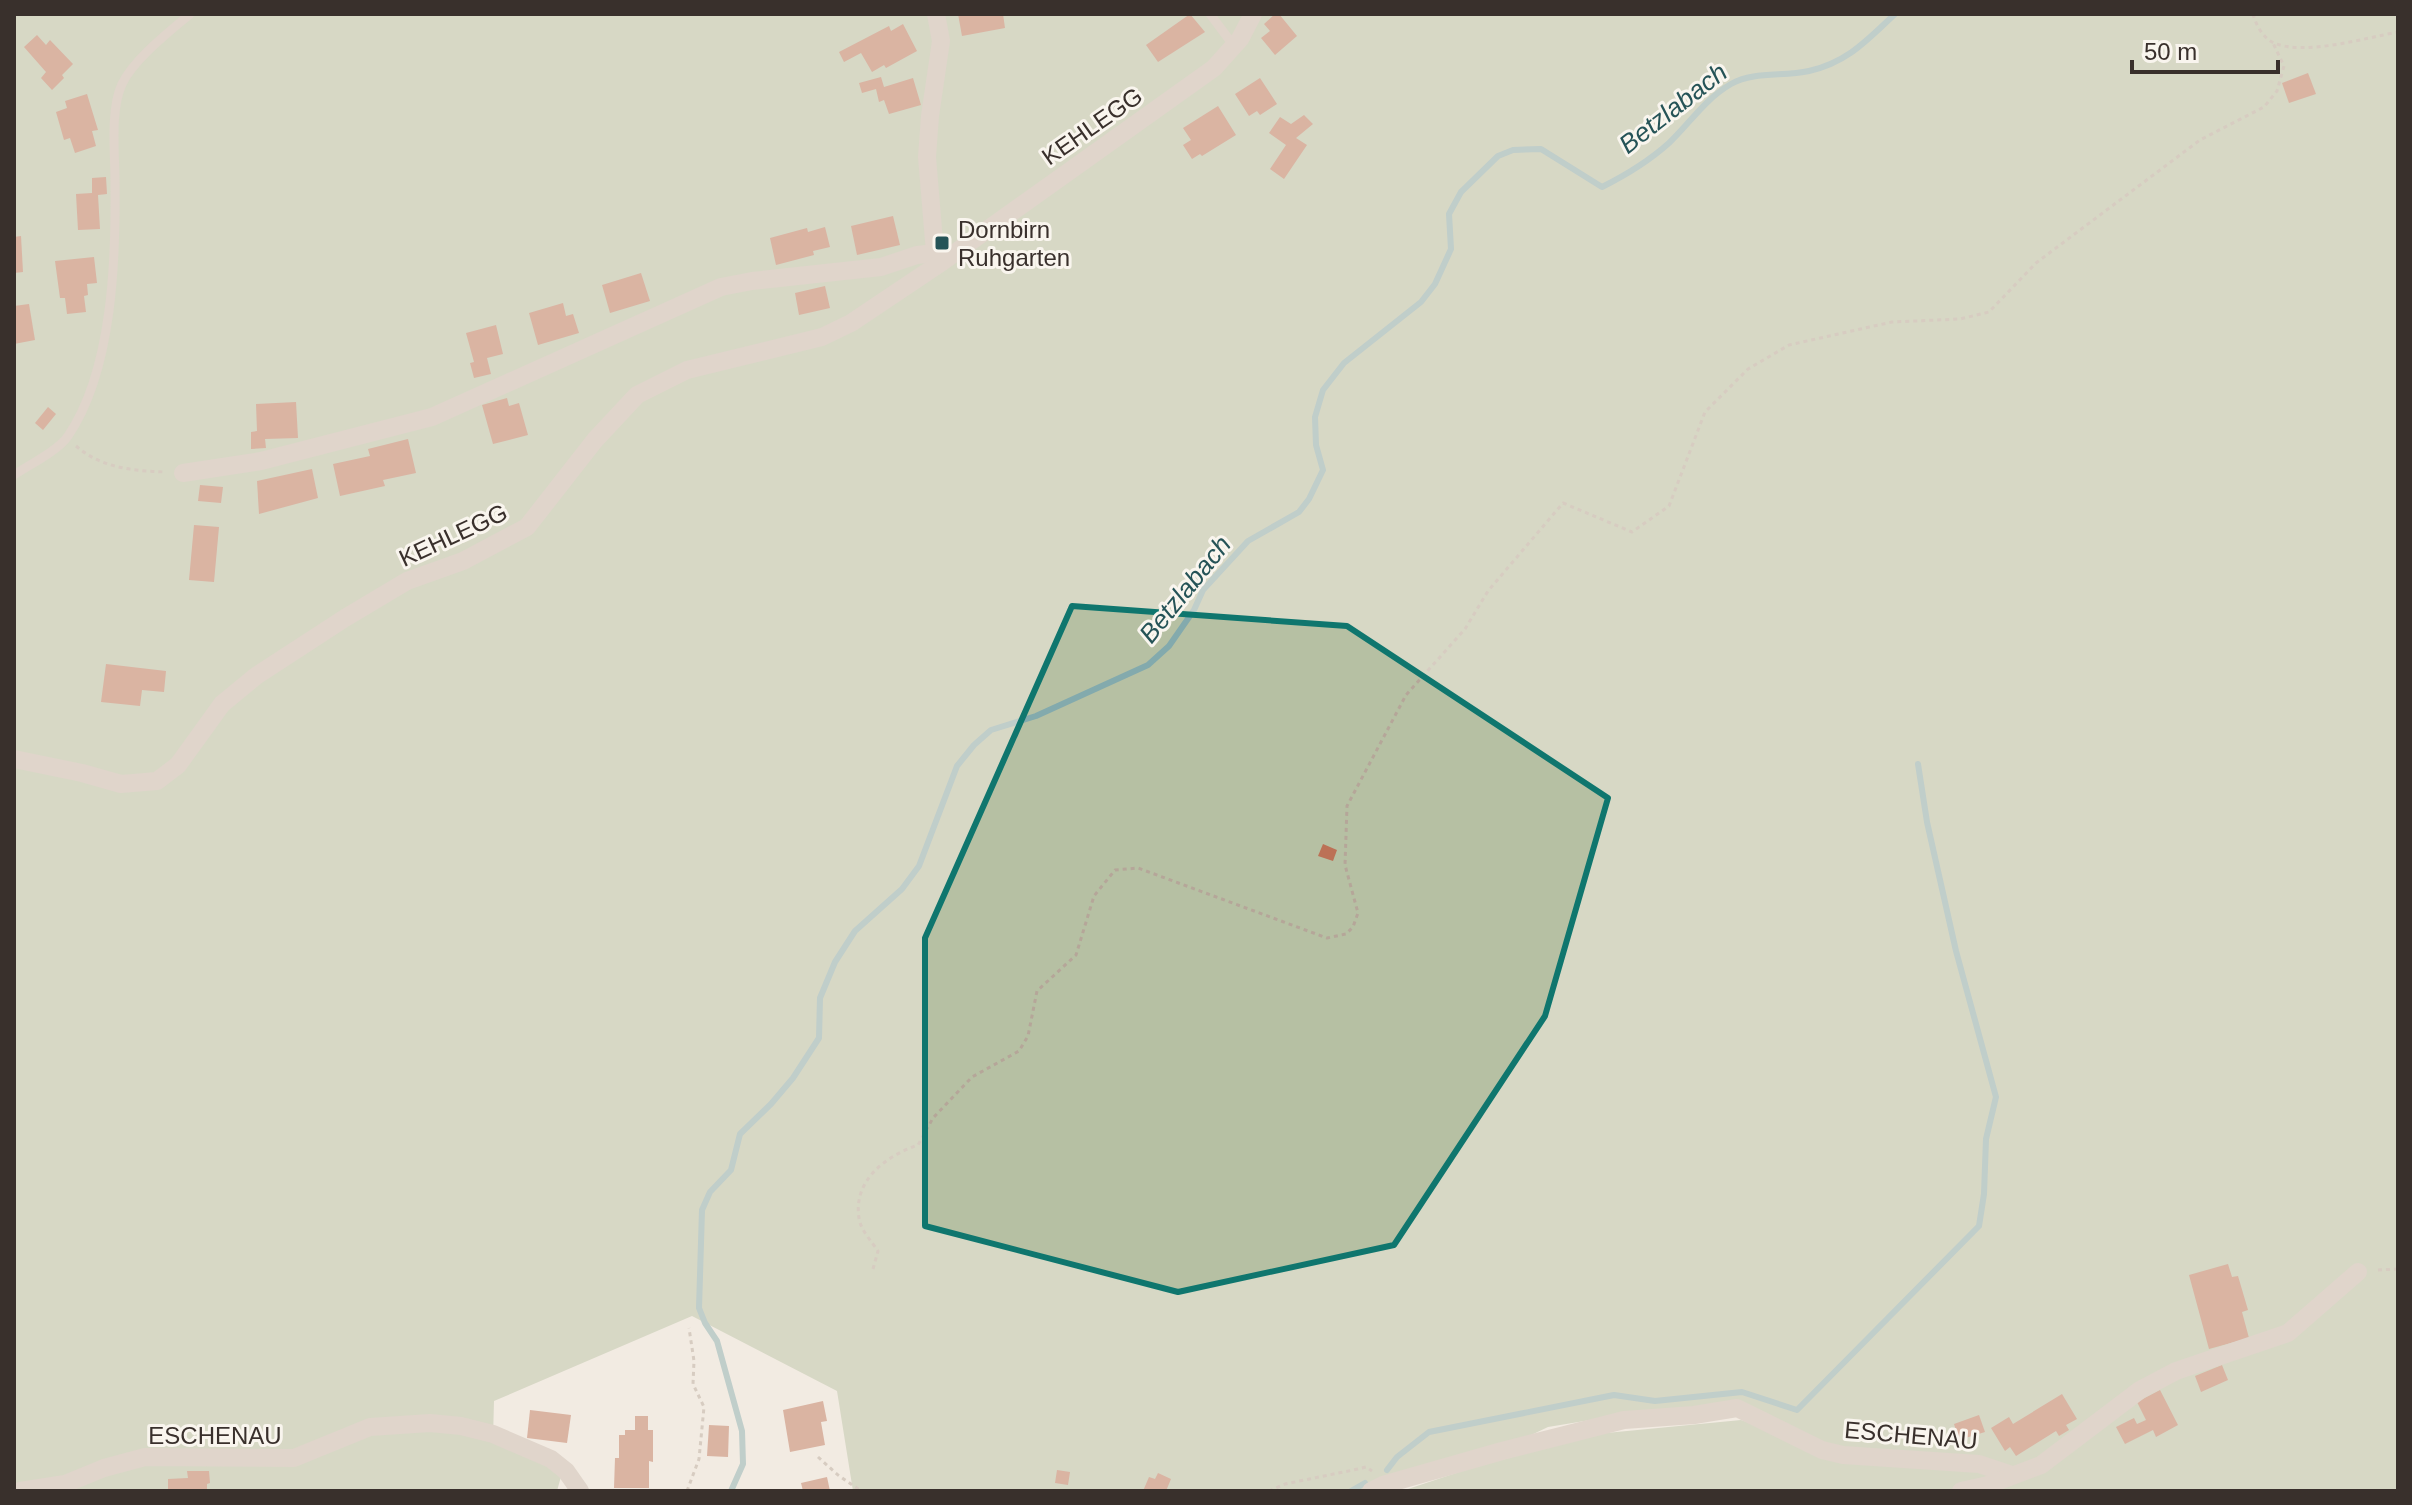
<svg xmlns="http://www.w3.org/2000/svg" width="2412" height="1505" font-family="Helvetica,sans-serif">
<rect width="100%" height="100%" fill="#f2ebe2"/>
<!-- green -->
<path fill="#b6c0a3" d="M14,14h2384v1477h-996l66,-22 128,-35 145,-14 89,28 -72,-39 -137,6 -73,12 -23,11 -137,39 12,14h-547l-16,-100 -145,-75 -198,85 -1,37 69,35 -5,18h-543z"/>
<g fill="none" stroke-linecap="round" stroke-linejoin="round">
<!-- stream -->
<g stroke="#83aaad" stroke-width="6">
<path d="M1387,1470l10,-13 32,-25 185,-37 41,6 87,-9 55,18 182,-184 5,-32 2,-55 10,-42 -40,-146 -29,-129 -9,-58"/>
<path d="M731,1491l12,-27 -1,-33 -25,-90 -12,-18 -6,-15 3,-98 8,-18 21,-22 9,-36 31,-30 22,-26 26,-40 1,-40 15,-36 20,-31 47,-42 17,-23 38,-100 17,-21 17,-15 45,-14 112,-51 21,-19 25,-36 9,-20 45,-49 51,-29 10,-13 14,-29 -7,-25 -1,-28 8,-27 21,-27 77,-61 14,-18 16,-35 -2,-35 12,-22 37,-36 15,-6 28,-1 61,38c24,-12 47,-26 67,-44 21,-20 36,-44 62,-59 23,-13 52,-7 78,-13 39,-9 58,-31 86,-57"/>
<path d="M1351,1491l14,-8"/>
</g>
</g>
<!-- building -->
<g fill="#bc7156">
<path d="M958,14h45l2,14 -43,8z"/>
<path d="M1190,14l15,18 -47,30 -12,-17z"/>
<path d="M1275,14h4l18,22 -22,19 -14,-17 9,-7 -6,-7z"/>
<path d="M903,24l14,27 -31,17 -2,-3 -12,7 -11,-19 -17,9 -5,-10 50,-26 2,5z"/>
<path d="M37,35l9,10 4,-5 23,24 -11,11 2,3 -12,12 -11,-12 5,-6 -22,-25z"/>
<path d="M2308,73l8,21 -27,9 -7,-20z"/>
<path d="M881,77l3,10 29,-9 8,27 -32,9 -5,-14 -5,2 -3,-13 -14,4 -3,-10z"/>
<path d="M1260,78l17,26 -17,11 -3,-4 -8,5 -14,-22z"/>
<path d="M87,94l11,36 -6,1 4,15 -21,7 -5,-15 -6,2 -8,-28 11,-4 -2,-7z"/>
<path d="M1218,106l18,29 -34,21 -2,-2 -8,5 -9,-14 8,-5 -8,-12z"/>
<path d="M1304,115l9,9 -17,14 11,7 -23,34 -14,-10 16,-24 -17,-12 11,-16 11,7z"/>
<path d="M106,177l1,17 -9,1 2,34 -22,1 -2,-36 16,-1v-15z"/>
<path d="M893,216l7,29 -43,10 -6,-29z"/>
<path d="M825,227l5,20 -17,4 1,4 -38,10 -6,-27 37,-10 1,4z"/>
<path d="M21,236l2,36 -9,1v-36z"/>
<path d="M94,257l3,26 -10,1 1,11 -4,1 2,16 -19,2 -2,-16h-5l-5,-37z"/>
<path d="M641,273l9,28 -40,12 -8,-28z"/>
<path d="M825,286l5,22 -31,7 -4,-22z"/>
<path d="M563,303l3,13 7,-2 6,19 -41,12 -9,-32z"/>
<path d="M29,304l6,36 -21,4v-38z"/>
<path d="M496,325l7,29 -16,4 4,16 -17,4 -4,-15 4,-1 -8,-29z"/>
<path d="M507,398l2,8 10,-3 9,32 -35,9 -11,-39z"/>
<path d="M296,402l2,36 -33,1 1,9 -15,1v-17l6,-1 -1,-27z"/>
<path d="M48,407l8,7 -13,16 -8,-7z"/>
<path d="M408,439l8,34 -33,7 2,6 -45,10 -7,-32 37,-8 -2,-7z"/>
<path d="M312,469l6,29 -59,16 -2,-33z"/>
<path d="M200,485l23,2 -2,16 -23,-2z"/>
<path d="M194,525l25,2 -5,55 -25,-2z"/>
<path d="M106,664l60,7 -2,21 -22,-2 -2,16 -39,-4z"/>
<path d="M1323,844l14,6 -4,11 -15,-5z"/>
<path d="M2228,1264l4,13 6,-1 10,34 -6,2 7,26 -40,11 -20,-74z"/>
<path d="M2222,1365l6,15 -27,12 -6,-16z"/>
<path d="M2160,1390l18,35 -22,12 -3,-7 -28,14 -9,-17 18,-9 3,6 9,-4 -9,-18z"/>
<path d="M2062,1394l15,25 -11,6 3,5 -10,6 -3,-5 -40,25 -6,-9 -5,4 -14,-23 18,-11 4,7z"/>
<path d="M823,1401l4,20 -6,1 4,23 -35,7 -7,-42z"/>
<path d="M530,1410l41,5 -4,28 -40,-5z"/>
<path d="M1979,1415l6,17 -26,8 -5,-16z"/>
<path d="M635,1416h13v14h5v32l-4,-1v27h-35l1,-30h4v-23h6v-5h10z"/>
<path d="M709,1425l20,1 -1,31 -21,-1z"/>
<path d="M1057,1470l13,2 -2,13 -13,-2z"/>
<path d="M187,1471h22l1,12 -3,1v7h-39v-12l20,-1z"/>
<path d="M1158,1473l13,6 -5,12h-23l6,-14 6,2z"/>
<path d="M827,1477l3,14h-27l-2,-8z"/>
</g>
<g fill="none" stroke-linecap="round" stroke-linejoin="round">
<!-- path -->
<g stroke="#b5a699" stroke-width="3" stroke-dasharray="4 4" stroke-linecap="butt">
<path d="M2253,14c3,11 10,24 21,29 31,13 91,-5 124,-11"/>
<path d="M76,446c25,22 58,25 90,26"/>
<path d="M873,1269l5,-18c-6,-9 -18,-22 -19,-33 -6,-38 27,-62 59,-73l15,-27 39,-41 47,-26 9,-15 9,-45 39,-36 18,-59 21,-26 23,-2 189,70 19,-4 7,-7 5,-14 -13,-48 2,-59 59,-111 59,-66 23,-38 75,-88 69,29 37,-26 36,-94 43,-43 41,-24 103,-23 68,-3 29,-7 47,-49 164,-123 64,-33 13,-16 7,-25 -11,-23"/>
<path d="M2378,1270l20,-1"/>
<path d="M818,1457l20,18 23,16"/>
<path d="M687,1491l12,-32 5,-52 -11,-23 1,-23 -5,-33"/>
<path d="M1269,1491l16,-7 73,-15 8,-2 6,4"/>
</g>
<!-- service -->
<g stroke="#c9bbaf" stroke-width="9">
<path d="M1210,14l24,32"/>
<path d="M14,475c15,-10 45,-25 54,-39 45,-66 48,-178 47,-255 0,-28 -5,-71 7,-97 12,-25 47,-52 68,-70"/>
</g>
<!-- minor -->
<g stroke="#c9bbaf" stroke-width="18">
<path d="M936,14l5,27 -11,75 -3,41 8,96 5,7"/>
<path d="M183,473l78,-12 171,-44 289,-130 31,-6 129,-14 36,-12 18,-2"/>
<path d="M14,759l68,14 39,11 36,-3 21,-16 44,-61 34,-28 89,-58 62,-37 56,-20 64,-34 68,-87 42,-45 50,-25 135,-33 29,-14 91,-61 272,-194 26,-29 13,-25"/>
<path d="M20,1491l45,-7 39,-16 41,-11 149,1 76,-31 60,-4 31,3 32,8 58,25 15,12 14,20"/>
<path d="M1371,1491l12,-6 119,-34 122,-31 70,-5 43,-7 85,42 21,5 136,9 33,11"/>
<path d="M1961,1491l27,-6 53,-20 99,-75 36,-19 112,-38 70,-61"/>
</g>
</g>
<!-- marked area -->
<path d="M0 0H2412V1505H0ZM1072,606l275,20 261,172 -63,218 -151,229 -216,47 -253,-66v-288z" fill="#f2ebe2" fill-opacity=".55" fill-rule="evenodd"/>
<path fill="none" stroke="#0f766e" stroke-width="6" stroke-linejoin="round" d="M1072,606l275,20 261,172 -63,218 -151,229 -216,47 -253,-66v-288z"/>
<!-- markers -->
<rect fill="#255357" stroke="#f9f5ee" stroke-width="3" x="934" y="235" width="16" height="16" rx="4"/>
<g text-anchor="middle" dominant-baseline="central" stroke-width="6" stroke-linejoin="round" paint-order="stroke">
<!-- street labels -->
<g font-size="24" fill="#39302c" stroke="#f9f5ee">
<text transform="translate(1092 126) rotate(-35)">KEHLEGG</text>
<text transform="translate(453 535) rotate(-25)">KEHLEGG</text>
<text x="215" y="1435">ESCHENAU</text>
<text transform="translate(1911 1435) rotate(5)">ESCHENAU</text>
</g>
<!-- poi labels -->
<g font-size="24" fill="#39302c" stroke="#f9f5ee" text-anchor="start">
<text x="958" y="229">Dornbirn<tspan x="958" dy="28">Ruhgarten</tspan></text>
</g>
<!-- water labels -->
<g font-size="26" font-style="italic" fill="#255357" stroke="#f9f5ee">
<text transform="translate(1673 108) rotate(-38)">Betzlabach</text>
<text transform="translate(1185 589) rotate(-51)">Betzlabach</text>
</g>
</g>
<!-- border -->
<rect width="2412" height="1505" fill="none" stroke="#39302c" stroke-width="32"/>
<!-- scale -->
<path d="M2132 60v12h146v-12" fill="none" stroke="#39302c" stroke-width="4"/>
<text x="2144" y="60" font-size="24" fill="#39302c" stroke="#f9f5ee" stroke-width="6" paint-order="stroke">50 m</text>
</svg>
